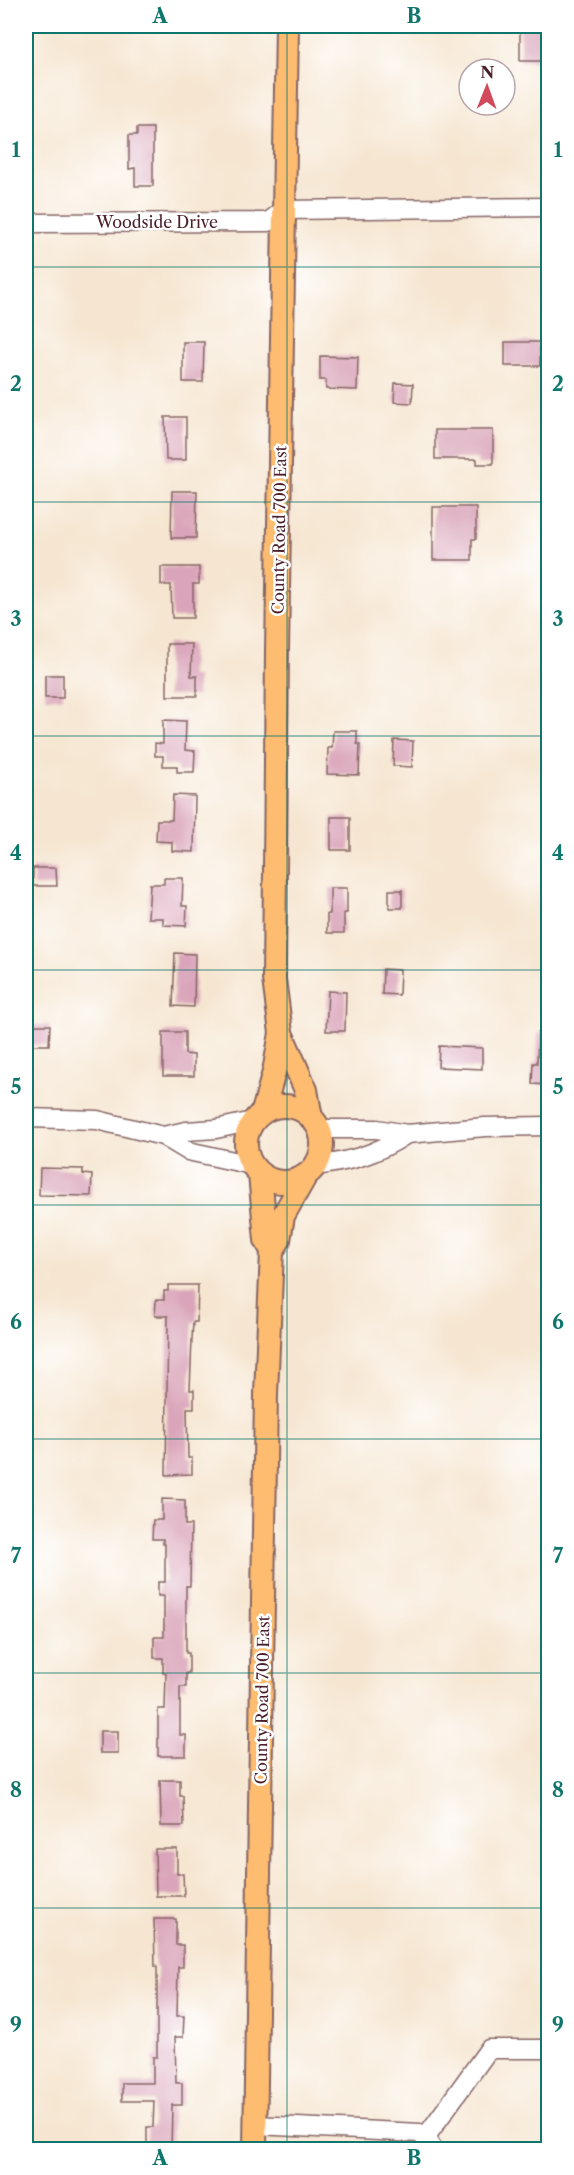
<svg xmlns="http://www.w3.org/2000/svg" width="574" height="2175" font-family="'Libre Caslon Text',serif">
<rect width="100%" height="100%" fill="#fff"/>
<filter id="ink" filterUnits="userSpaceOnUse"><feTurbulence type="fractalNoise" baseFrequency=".0167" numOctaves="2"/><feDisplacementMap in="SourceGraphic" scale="12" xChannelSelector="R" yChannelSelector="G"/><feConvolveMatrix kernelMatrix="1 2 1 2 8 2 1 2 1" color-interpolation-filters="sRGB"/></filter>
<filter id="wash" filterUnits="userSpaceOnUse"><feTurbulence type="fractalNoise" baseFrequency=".008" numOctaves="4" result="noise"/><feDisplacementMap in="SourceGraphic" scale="24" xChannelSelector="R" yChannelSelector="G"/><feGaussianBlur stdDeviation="1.35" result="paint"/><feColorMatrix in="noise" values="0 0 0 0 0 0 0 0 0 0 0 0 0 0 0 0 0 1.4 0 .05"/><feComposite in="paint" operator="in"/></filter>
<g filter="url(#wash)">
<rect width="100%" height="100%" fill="#f6e6d1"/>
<g id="blocks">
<!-- building -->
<g fill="#daa5ba">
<rect x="520" y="26" width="29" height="35"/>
<path d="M137,128h16v58h-18v-18l-6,1v-34h8z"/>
<path d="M183,342h21l-1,40h-20z"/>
<rect x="505" y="342" width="35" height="24"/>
<path d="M320,356l38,1 -1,33 -31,-1v-9h-6z"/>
<path d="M395,383l18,1 -1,19 -18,-1z"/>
<path d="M165,417h21v43h-20z"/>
<path d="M435,430h58v34h-16v-5h-42z"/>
<path d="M172,491h25l-1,47h-25z"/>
<path d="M433,507h43v32h-4v21h-39z"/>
<path d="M161,567h38v17h-6v34h-21l-1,-33h-10z"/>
<path d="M167,644h25l-1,32h6v20h-30z"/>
<rect x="45" y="675" width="18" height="23"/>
<path d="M163,720l23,1 -1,29 10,1 -1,21h-17v-6h-14v-10h-8v-13l8,1z"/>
<path d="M333,731h24v13h3l-1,31 -32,-1 1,-26h4z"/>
<path d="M394,740l19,1 -1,26 -19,-1z"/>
<path d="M173,795l22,1 -1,56 -22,-1v-9l-16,-1 1,-21h15z"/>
<rect x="331" y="817" width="19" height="33"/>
<path d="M33,868h23l1,18h-24z"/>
<path d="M164,878h19l-1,28h5l-1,20 -23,-1v-7h-15l2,-34h14z"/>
<path d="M330,888h17v25h-3v20h-17v-19h3z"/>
<rect x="389" y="890" width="13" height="18"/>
<path d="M175,953l20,1 -1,53 -21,-1z"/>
<path d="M383,969l17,1 -1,25 -17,-1z"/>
<path d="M328,991l18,1 -1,39h-19z"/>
<path d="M31,1025h19l-1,20h-19z"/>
<path d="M163,1032h22v22l9,1v21h-31z"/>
<path d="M538,1033h11v52l-17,-1 1,-21h4z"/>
<path d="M439,1046l43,2v21l-44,-2z"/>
<path d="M40,1168l43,1v5l9,1 -1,21 -52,-1z"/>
<path d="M168,1285h30l-1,37h-4l-1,17 -2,51h4v18h-7l1,50h4v16l-26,1 2,-159h-13l1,-16h8v-9h4z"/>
<path d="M162,1499l23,1v25h6l-1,61h-4v67h3v20h-3v14h-6v48h6v21h-28v-47h7l1,-36h-3v-15h-9v-21h10v-41h-6v-14h7v-38h-2v-5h-11l1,-19h9z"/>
<rect x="100" y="1731" width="18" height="22"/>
<path d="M160,1780h20v16h3l1,30h-23z"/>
<path d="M155,1849h22v25h6l1,22h-28z"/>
<path d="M154,1919h22v26h7v22h-5l-1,49h7l-1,21h-8l1,46h6v22h-10l-1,45h-24v-23h6l1,-26h-32v-18h31v-26h4v-90h-2z"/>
</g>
</g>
</g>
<g filter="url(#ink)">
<use href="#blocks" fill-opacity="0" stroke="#866565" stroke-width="1.5"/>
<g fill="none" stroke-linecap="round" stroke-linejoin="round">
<defs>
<g id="minor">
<path d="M26,223l242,-1 16,-12 264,-3"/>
<path d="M26,1118l71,2 66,16 25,15 64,14"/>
<path d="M318,1129h59l30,5 78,-7 63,-1"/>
<path d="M163,1136l23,-5 30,-2 37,-8"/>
<path d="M315,1166c37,-5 60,-11 92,-32"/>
<path d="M256,2125l164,8 11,12 1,5"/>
<path d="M425,2138l64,-89h59"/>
</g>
<g id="major">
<path d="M281,1033l25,57 5,28"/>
<circle cx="284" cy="1144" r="38"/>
<path d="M263,1112l11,-40 7,-39 -7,-54 3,-328 10,-625"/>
<path d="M260,1174l6,66 6,11"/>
<path d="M255,2150l11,-756 6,-143 7,-11 4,-24 23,-41"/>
</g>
</defs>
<!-- minor casing -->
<use href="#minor" stroke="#866565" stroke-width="21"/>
<!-- major casing -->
<use href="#major" stroke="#866565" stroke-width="26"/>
<!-- minor -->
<use href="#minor" stroke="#fff" stroke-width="18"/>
<!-- major -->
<use href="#major" stroke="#fdbc70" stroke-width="22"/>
</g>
</g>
<!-- grid -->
<path fill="none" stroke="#0f766e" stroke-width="1.5" stroke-opacity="0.55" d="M287,26v2124M26,267h522M26,502h522M26,736h522M26,970h522M26,1205h522M26,1439h522M26,1673h522M26,1908h522"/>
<g text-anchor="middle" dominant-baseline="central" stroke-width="5" stroke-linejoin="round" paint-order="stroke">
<!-- street labels -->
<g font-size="16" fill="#4a1f2b" stroke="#fff">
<text x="157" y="222">Woodside Drive</text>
<text transform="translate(279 530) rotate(-89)">County Road 700 East</text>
<text transform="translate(262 1700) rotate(-89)">County Road 700 East</text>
</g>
</g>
<!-- margin -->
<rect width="574" height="2175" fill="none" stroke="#fff" stroke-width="66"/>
<!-- north arrow -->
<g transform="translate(487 87) rotate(1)"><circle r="28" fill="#ffffff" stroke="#b7a5aa" stroke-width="1.5"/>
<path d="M0-4.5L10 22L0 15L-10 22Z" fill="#d1495b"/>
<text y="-9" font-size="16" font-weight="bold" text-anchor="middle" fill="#4a1f2b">N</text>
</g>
<rect x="33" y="33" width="508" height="2109" fill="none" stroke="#0f766e" stroke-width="2"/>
<g font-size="20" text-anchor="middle" font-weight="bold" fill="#0f766e">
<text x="160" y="23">A</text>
<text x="414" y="23">B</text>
<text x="16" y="157">1</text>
<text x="558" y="157">1</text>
<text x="16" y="391">2</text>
<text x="558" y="391">2</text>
<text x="16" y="626">3</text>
<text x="558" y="626">3</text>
<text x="16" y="860">4</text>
<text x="558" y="860">4</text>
<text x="16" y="1094">5</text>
<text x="558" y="1094">5</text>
<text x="16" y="1329">6</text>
<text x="558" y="1329">6</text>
<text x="16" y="1563">7</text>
<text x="558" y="1563">7</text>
<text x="16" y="1797">8</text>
<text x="558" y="1797">8</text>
<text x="16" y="2032">9</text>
<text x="558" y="2032">9</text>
<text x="160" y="2165">A</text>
<text x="414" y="2165">B</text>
</g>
</svg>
